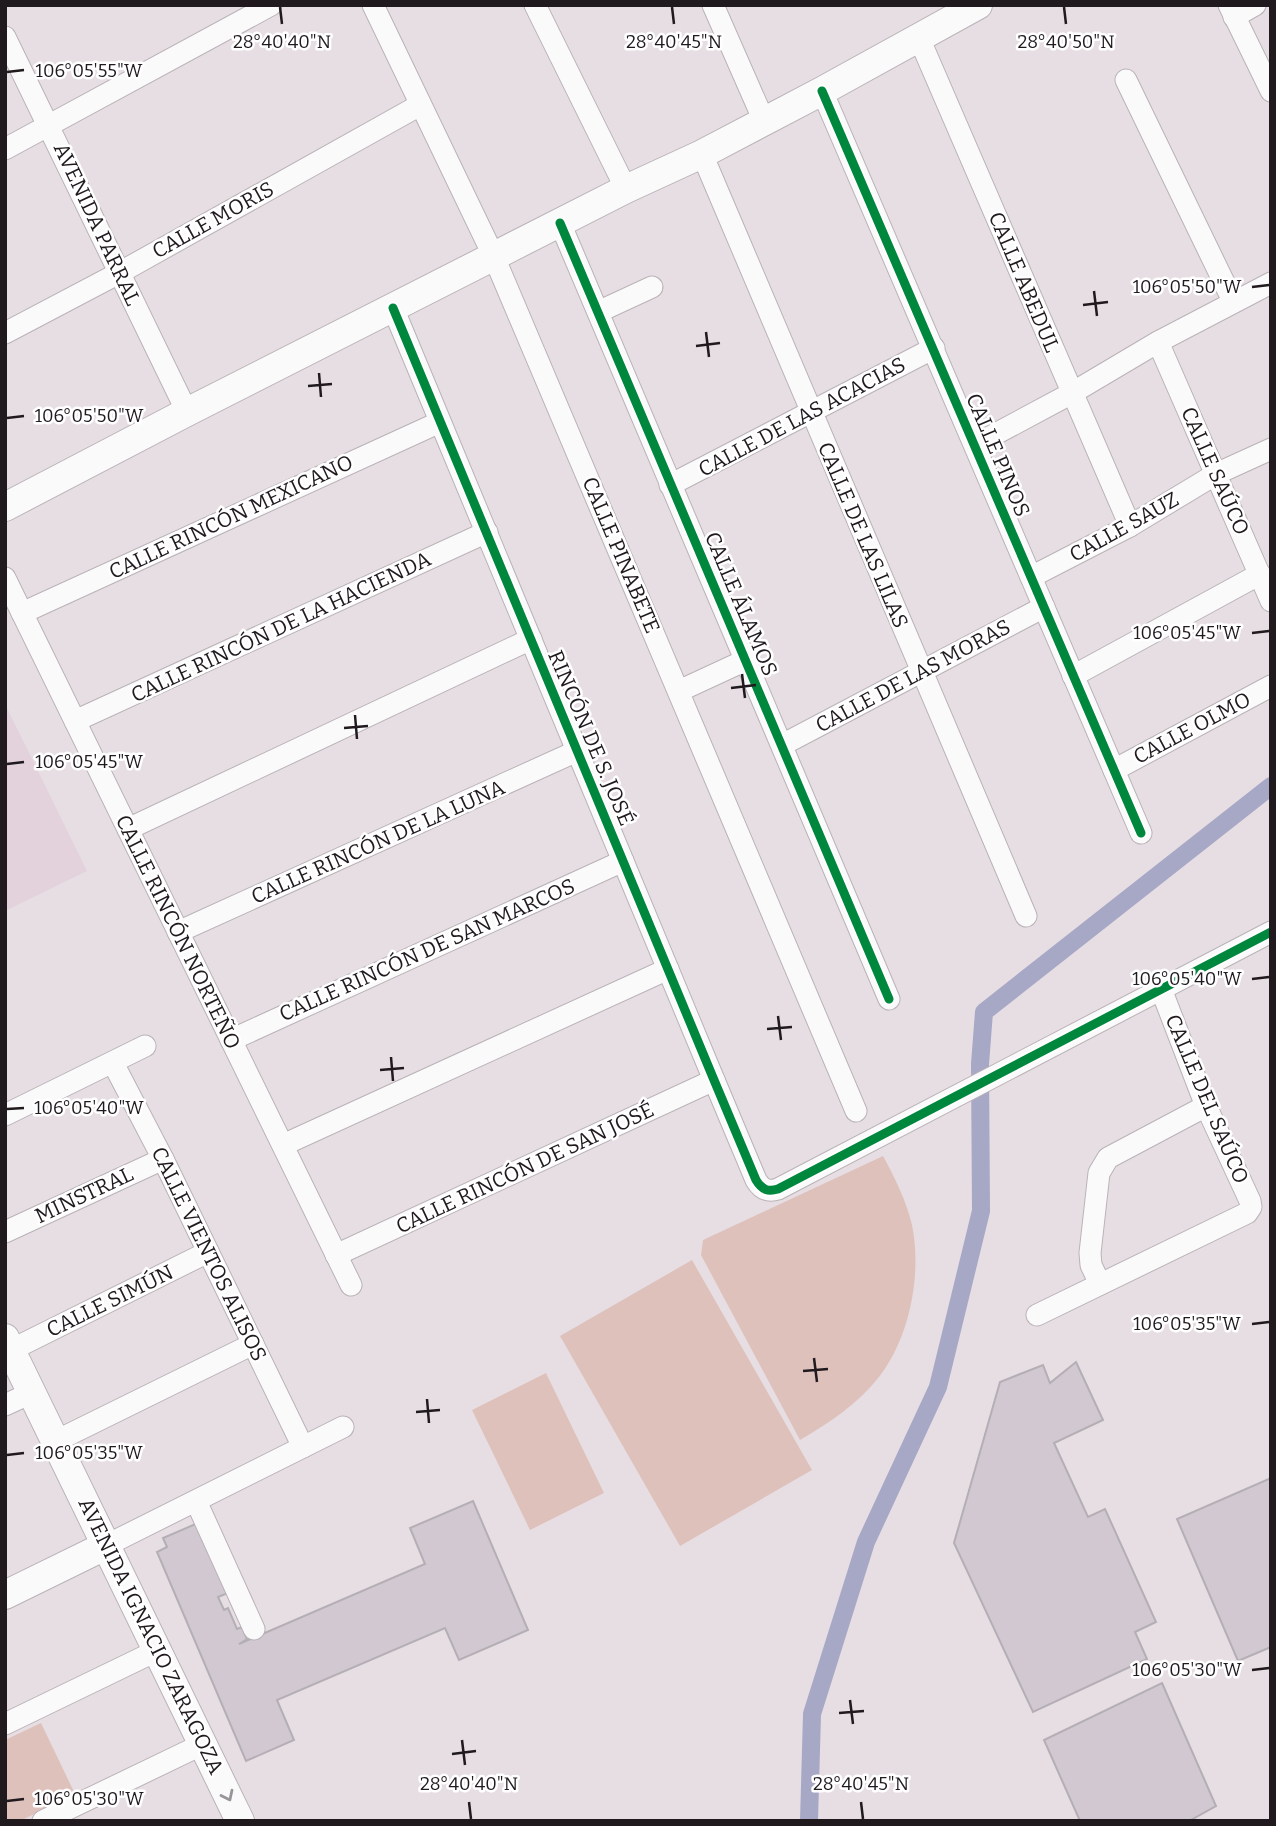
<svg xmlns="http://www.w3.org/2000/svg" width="1276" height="1826" font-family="Bitter,serif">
<rect width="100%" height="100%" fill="#e7dee4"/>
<!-- built -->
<path fill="#e3d2dc" d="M5,704l82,167 -82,40z"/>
<!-- green -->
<g fill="#dec1bb">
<path d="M883,1156c12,22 23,44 29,69 10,49 -2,112 -33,152 -21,27 -50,46 -79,63l-99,-185 2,-15z"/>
<path d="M692,1260l120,210 -132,76 -120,-210z"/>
<path d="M546,1373l58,120 -74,37 -58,-120z"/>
<path d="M41,1723l34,71 -55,27h-15v-81z"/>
</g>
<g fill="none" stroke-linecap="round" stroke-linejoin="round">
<!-- canal -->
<path stroke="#a7a7c6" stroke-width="18" d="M809,1821l3,-107 54,-172 72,-155 43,-176 -1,-147 4,-52 287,-226"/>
</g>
<!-- building -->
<g fill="#d1c8d2" stroke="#b4afb4" stroke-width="2">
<path d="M1076,1362l27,58 -49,23 34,74 17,-8 51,113 -21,10 12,27 -114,53 -79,-169 46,-161 43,-17 7,18z"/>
<path d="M1271,1478v169l-33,14 -61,-142z"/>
<path d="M473,1501l55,129 -69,30 -14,-32 -168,72 17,40 -48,21 -89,-209 10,-5 -4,-9 35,-15 30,70 -10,4 6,13 4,-2 9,21 5,-2 5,12 -8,5 186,-80 -15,-36z"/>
<path d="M1162,1683l54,123 -27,15h-109l-36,-81z"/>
</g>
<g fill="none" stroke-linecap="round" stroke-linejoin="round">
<defs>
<g id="street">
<path d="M373,5l121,252 362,854"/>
<path d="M535,5l91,184"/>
<path d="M713,5l51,116"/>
<path d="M1229,5l42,86"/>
<path d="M1234,17l21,-12"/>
<path d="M5,37l182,375"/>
<path d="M919,38l211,488"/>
<path d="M1126,80l107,221"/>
<path d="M822,91l319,742"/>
<path d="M5,149l266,-144"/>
<path d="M702,154l324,762"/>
<path d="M560,223l329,776"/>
<path d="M393,308l321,772 42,100c6,10 12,12 22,9l493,-257"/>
<path d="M598,312l54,-25"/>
<path d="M5,333l114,-60 301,-168"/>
<path d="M1158,342l113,259"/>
<path d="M975,445l97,-52 86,-51 113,-59"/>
<path d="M670,485l264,-137"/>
<path d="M1031,577l99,-51 86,-52 55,-25"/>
<path d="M5,578l346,707"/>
<path d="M22,613l418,-191"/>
<path d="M1073,676l187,-102"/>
<path d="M679,691l67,-31"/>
<path d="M75,721l412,-189"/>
<path d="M782,745l262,-138"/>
<path d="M1114,770l157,-84"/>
<path d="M128,829l403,-190"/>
<path d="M178,932l399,-181"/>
<path d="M231,1040l392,-179"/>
<path d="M113,1063l50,96 140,288"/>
<path d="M5,1115l140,-69"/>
<path d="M283,1145l385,-176"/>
<path d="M5,1232l158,-73"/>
<path d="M336,1255l378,-175"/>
<path d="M1100,1284l-9,-19 -1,-12 9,-80 9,-15 98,-52"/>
<path d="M1037,1315l210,-102 4,-6 -1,-6 -44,-95 -45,-117"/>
<path d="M11,1350l197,-98"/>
<path d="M5,1405l28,-13"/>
<path d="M56,1441l197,-97"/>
<path d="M196,1501l58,128"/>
<path d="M107,1545l236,-118"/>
<path d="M5,1724l153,-74"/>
<path d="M43,1821l160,-77"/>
</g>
<g id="secondary">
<path d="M5,507l182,-95 439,-223 76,-35 120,-63 156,-86"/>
<path d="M5,1338l235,483"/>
<path d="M5,1595l102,-50"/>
</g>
</defs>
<!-- street casing -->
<use href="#street" stroke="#b9b2b7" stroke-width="23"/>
<!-- secondary casing -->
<use href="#secondary" stroke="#b9b2b7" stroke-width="30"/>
<!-- street -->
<use href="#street" stroke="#fbfafb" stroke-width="21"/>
<!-- secondary -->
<use href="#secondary" stroke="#fbfafb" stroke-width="28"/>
<defs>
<g id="cycleway">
<path d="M822,91l319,742"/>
<path d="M560,223l329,776"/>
<path d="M393,308l321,772 42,100c6,10 12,12 22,9l493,-257"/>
</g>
</defs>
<!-- cycleway casing -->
<use href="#cycleway" stroke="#fff" stroke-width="13"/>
<!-- cycleway -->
<use href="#cycleway" stroke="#00873e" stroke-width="9"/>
</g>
<!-- one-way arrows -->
<defs><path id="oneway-chevron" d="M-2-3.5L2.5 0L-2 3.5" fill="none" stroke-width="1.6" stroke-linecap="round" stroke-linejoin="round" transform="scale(1.75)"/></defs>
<use stroke="#989598" href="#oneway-chevron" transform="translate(228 1796) rotate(64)"/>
<!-- ticks -->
<path fill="none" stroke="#201a1e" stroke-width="2.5" d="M280,7l2,17M672,7l2,17M1064,7l2,17M7,72l17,-2M1252,287l17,-2M1094,291l3,25M1083,305l25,-3M706,332l3,25M696,346l24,-3M319,373l2,24M308,386l24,-2M7,418l17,-2M1252,633l17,-2M742,674l3,24M731,688l25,-3M355,715l2,24M344,728l24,-2M7,764l17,-2M1252,979l17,-2M778,1016l3,24M767,1029l25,-2M391,1057l2,24M380,1070l24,-2M7,1109l17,-1M1252,1324l17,-2M814,1358l3,24M803,1371l25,-2M427,1399l2,24M416,1412l24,-2M7,1455l17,-2M1252,1670l17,-2M850,1700l3,24M839,1713l25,-2M462,1740l3,25M452,1754l24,-3M7,1801l17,-2M469,1802l2,17M861,1802l2,17"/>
<g text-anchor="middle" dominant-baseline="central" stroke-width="5" stroke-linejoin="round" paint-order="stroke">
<!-- street labels -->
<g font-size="21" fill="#201a1e" stroke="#fff">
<text transform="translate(213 220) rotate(-29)">CALLE MORIS</text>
<text transform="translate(97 224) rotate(65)">AVENIDA PARRAL</text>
<text transform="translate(1024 282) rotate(67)">CALLE ABEDUL</text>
<text transform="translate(802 417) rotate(-28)">CALLE DE LAS ACACIAS</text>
<text transform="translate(998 455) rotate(67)">CALLE PINOS</text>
<text transform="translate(1215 471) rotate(66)">CALLE SAÚCO</text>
<text transform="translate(231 517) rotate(-25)">CALLE RINCÓN MEXICANO</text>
<text transform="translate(1124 527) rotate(-29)">CALLE SAUZ</text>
<text transform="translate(863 535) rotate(67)">CALLE DE LAS LILAS</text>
<text transform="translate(621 555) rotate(67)">CALLE PINABETE</text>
<text transform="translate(741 604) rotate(67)">CALLE ÁLAMOS</text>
<text transform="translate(281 627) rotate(-25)">CALLE RINCÓN DE LA HACIENDA</text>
<text transform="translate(913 676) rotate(-28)">CALLE DE LAS MORAS</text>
<text transform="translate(1192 728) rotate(-28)">CALLE OLMO</text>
<text transform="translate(591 738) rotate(67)">RINCÓN DE S. JOSÉ</text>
<text transform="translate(378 842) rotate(-24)">CALLE RINCÓN DE LA LUNA</text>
<text transform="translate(178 932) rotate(64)">CALLE RINCÓN NORTEÑO</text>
<text transform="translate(427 950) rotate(-24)">CALLE RINCÓN DE SAN MARCOS</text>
<text transform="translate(1207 1099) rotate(67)">CALLE DEL SAÚCO</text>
<text transform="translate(525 1168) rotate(-25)">CALLE RINCÓN DE SAN JOSÉ</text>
<text transform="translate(84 1195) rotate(-25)">MINSTRAL</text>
<text transform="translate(209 1254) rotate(64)">CALLE VIENTOS ALISOS</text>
<text transform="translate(110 1301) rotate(-26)">CALLE SIMÚN</text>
<text transform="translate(151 1636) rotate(64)">AVENIDA IGNACIO ZARAGOZA</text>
</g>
</g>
<g font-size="18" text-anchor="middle" fill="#201a1e" stroke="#fff" stroke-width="5" stroke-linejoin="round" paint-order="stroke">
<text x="282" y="48">28°40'40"N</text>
<text x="674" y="48">28°40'45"N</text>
<text x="1066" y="48">28°40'50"N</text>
<text x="89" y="77">106°05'55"W</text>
<text x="1187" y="293">106°05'50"W</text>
<text x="89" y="422">106°05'50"W</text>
<text x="1187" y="639">106°05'45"W</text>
<text x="89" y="768">106°05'45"W</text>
<text x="1187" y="985">106°05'40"W</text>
<text x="89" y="1114">106°05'40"W</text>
<text x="1187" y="1330">106°05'35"W</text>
<text x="89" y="1459">106°05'35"W</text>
<text x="1187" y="1676">106°05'30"W</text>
<text x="469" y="1790">28°40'40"N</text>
<text x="861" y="1790">28°40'45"N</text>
<text x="89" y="1805">106°05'30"W</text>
</g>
<!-- border -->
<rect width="1276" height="1826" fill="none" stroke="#201a1e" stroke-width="14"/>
</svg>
